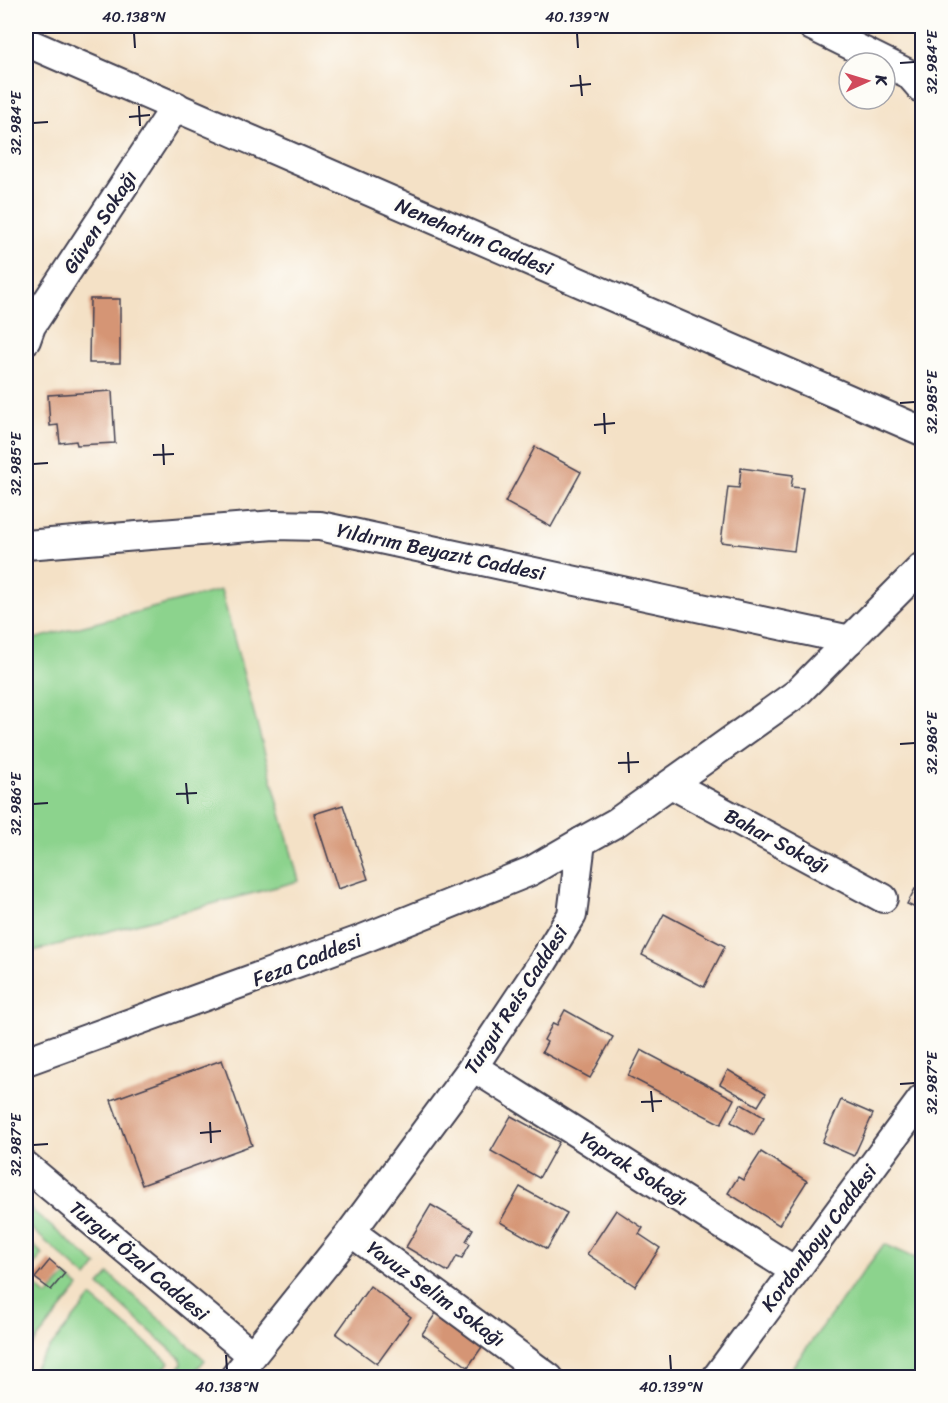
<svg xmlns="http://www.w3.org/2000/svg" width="948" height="1403" font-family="Sriracha,sans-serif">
<rect width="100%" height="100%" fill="#fdfcf7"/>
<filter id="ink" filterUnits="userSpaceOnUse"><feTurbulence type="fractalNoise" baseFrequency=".0167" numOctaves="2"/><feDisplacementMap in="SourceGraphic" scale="12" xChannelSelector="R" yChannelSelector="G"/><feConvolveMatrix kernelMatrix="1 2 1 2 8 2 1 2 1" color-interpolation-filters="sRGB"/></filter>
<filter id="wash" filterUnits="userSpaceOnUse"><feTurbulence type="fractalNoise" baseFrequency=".008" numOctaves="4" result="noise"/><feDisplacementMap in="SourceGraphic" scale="24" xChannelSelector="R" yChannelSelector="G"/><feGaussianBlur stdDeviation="1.35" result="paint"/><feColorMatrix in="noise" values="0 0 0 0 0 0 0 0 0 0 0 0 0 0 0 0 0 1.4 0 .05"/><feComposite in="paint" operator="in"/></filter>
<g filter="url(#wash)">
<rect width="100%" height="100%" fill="#f4e1c6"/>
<!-- green -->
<g fill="#8cd38d" stroke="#577a64" stroke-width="1.5">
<path d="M221,590l78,291 -273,72v-312z"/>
<path d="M26,1205l71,60 -10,13 -61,-54z"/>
<path d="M26,1239l17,15 -13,16 -4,-4 3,-6 -3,-4z"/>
<path d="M884,1244l38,17v116h-137z"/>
<path d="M109,1274l96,86 -15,17h-19l11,-13 -1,-5 -82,-74z"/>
<path d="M66,1276l13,11 -53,66v-75l21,18z"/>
<path d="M91,1297l78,65 -11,15h-132z"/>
</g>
<g id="blocks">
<!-- building -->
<g fill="#d59575">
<path d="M90,299h30v64h-31z"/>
<path d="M112,391l3,52 -38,2 -1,-4 -16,2 -2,-18 -8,1 -2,-31z"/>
<path d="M535,447l46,25 -30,55 -46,-25z"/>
<path d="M741,468l52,7 -2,12 12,1 -9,63 -73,-9 7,-55 11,1z"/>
<path d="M28,604l6,24 -8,2v-25z"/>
<path d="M343,805l25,74 -30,10 -24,-75z"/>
<path d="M915,889l7,3v19l-15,-7z"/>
<path d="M664,914l61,32 -21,41 -62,-32z"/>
<path d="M565,1010l48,27 -23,41 -48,-26 5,-10 -3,-2 9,-17 4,2z"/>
<path d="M641,1050l93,49 -13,25 -93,-48z"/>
<path d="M222,1060l30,85 -110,40 -31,-85z"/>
<path d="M728,1070l38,23 -8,13 -38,-22z"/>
<path d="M841,1100l32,14 -19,42 -32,-14z"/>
<path d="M741,1104l23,13 -10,18 -23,-13z"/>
<path d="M511,1116l48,26 -20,36 -48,-27z"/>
<path d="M761,1152l46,29 -28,44 -51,-32 10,-16 5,3z"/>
<path d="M520,1187l47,26 -20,36 -47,-27z"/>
<path d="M431,1205l42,24 -7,12 4,3 -8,14 -5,-2 -9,16 -42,-25z"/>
<path d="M616,1210l27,18 -4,6 21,14 -25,38 -48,-32z"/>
<path d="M50,1260l15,13 -14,17 -16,-12z"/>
<path d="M370,1286l41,31 -34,47 -41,-30z"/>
<path d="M436,1313l46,34 -14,20 -46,-33z"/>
</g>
</g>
</g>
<g filter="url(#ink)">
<use href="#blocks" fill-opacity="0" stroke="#423f50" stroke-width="1.5"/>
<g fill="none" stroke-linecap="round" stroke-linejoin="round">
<defs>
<g id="minor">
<path d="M812,26l97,48 13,15"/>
<path d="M26,42l896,389"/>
<path d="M26,340l5,-14 145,-220"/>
<path d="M26,545l248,-20 46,1 530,114"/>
<path d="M671,784l212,114"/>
<path d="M26,1061l334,-121 171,-69 50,-29"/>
<path d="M473,1067l322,204"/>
<path d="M26,1166l226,189"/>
<path d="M351,1232l198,146"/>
<path d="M234,1378l117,-146 122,-165 70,-105 29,-47 9,-73 36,-20 179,-128 126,-127"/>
<path d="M716,1378l206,-279"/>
</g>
</defs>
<!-- minor casing -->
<use href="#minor" stroke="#423f50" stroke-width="32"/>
<!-- minor -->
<use href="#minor" stroke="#fff" stroke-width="28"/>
</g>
</g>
<!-- ticks -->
<path fill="none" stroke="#22223b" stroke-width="2" d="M134,33l1,15M577,33l1,15M900,63l15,-1M580,75l2,21M570,86l21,-2M139,106l1,20M129,117l21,-2M33,123l15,-1M900,403l15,-1M604,413l1,21M594,425l21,-2M163,444l1,21M153,455l21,-1M33,464l15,-1M900,744l15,-1M628,752l1,21M618,763l21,-1M186,783l2,21M176,794l21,-1M33,804l15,-1M900,1084l15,-1M651,1091l2,21M641,1102l21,-1M210,1122l1,21M200,1133l21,-2M33,1145l15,-1M226,1355l1,15M670,1355l1,15"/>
<g text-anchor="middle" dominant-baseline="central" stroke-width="6" stroke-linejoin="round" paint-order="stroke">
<!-- street labels -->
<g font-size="20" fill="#22223b" stroke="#fdfcf7">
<text transform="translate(100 222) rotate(-57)">Güven Sokağı</text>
<text transform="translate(474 237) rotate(23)">Nenehatun Caddesi</text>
<text transform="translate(441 552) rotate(12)">Yıldırım Beyazıt Caddesi</text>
<text transform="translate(777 841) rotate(28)">Bahar Sokağı</text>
<text transform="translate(307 960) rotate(-21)">Feza Caddesi</text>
<text transform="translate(516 1000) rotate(-57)">Turgut Reis Caddesi</text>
<text transform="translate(634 1169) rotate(32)">Yaprak Sokağı</text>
<text transform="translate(819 1238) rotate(-53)">Kordonboyu Caddesi</text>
<text transform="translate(139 1261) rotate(40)">Turgut Özal Caddesi</text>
<text transform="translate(436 1294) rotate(36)">Yavuz Selim Sokağı</text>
</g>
</g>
<!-- margin -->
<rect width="948" height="1403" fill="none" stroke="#fdfcf7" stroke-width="66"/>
<!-- north arrow -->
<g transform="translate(867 81) rotate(86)"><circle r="28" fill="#fdfcf7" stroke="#a5a5ac" stroke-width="1.5"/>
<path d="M0-4.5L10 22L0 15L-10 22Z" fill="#d1495b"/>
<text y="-9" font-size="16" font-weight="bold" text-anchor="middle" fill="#22223b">K</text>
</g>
<rect x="33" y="33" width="882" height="1337" fill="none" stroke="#22223b" stroke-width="2"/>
<g font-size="15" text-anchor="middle" fill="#22223b">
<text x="134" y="22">40.138°N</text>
<text x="577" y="22">40.139°N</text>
<text transform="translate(932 62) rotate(-90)" y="5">32.984°E</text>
<text transform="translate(16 123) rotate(-90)" y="5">32.984°E</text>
<text transform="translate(932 402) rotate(-90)" y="5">32.985°E</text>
<text transform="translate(16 464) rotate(-90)" y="5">32.985°E</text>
<text transform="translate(932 743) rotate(-90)" y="5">32.986°E</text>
<text transform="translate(16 804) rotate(-90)" y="5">32.986°E</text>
<text transform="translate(932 1083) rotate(-90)" y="5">32.987°E</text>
<text transform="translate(16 1145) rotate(-90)" y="5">32.987°E</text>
<text x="227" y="1392">40.138°N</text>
<text x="671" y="1392">40.139°N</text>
</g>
</svg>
